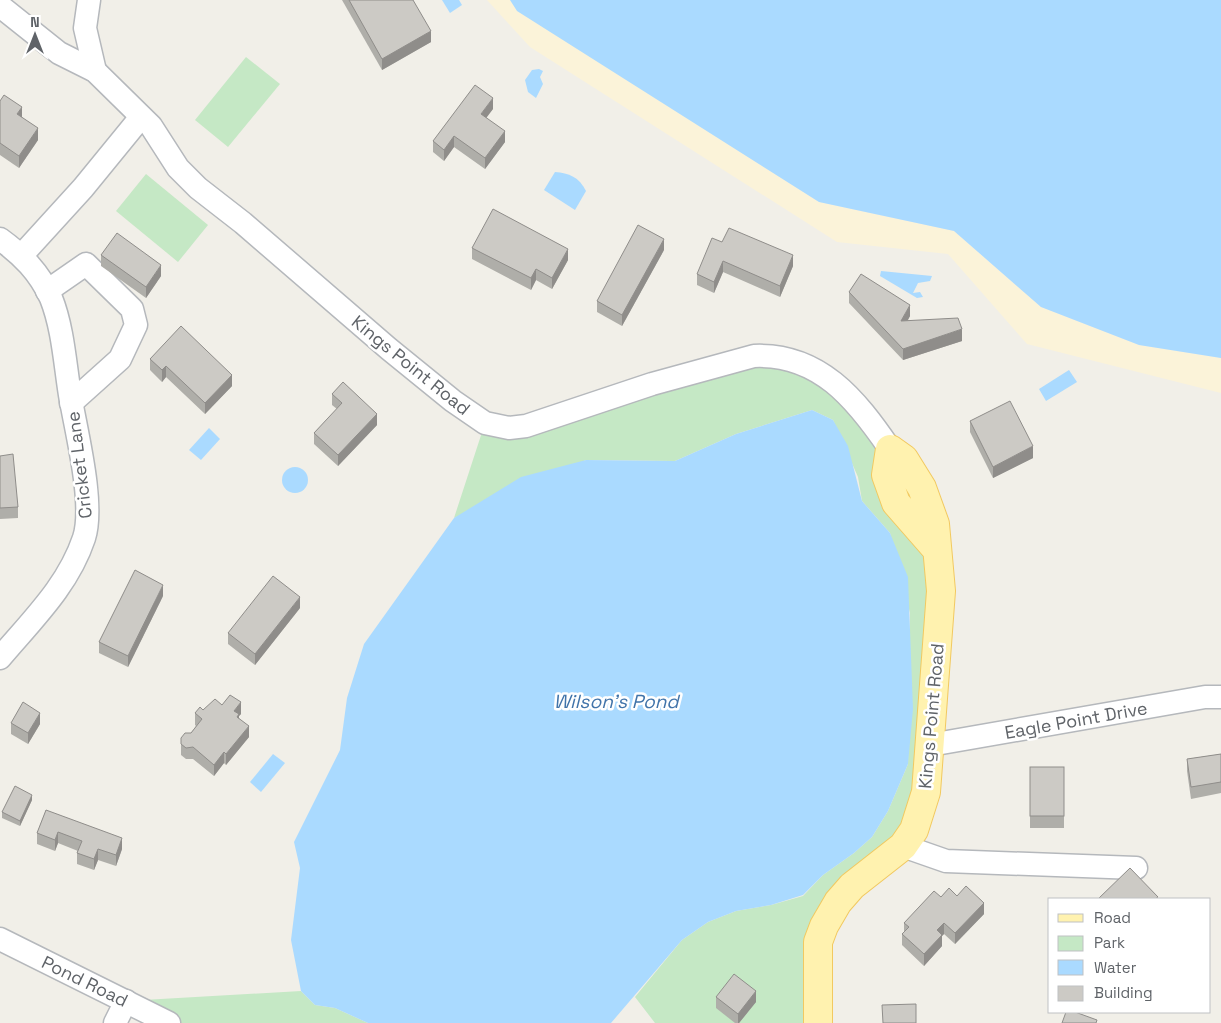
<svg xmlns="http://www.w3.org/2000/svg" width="1221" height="1023" font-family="'Space Grotesk',sans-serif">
<rect width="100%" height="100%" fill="#f1efe8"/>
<!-- green -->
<g fill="#c5e8c5">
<path d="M246,57l34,27 -52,63 -33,-27z"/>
<path d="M146,174l62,51 -30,37 -62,-51z"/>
<path d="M754,356l62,12 119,156 -21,306 -76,72 -20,121h-163l-20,-26 47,-57 26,-18 28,-11 35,-6 32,-9 20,-21 31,-22 18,-16 16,-26 20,-47 2,-151 -20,-80 -28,-32 -4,-24 -25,-57 -21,-10 -76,24 -61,27 -89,-1 -132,58 31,-95 24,5z"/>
<path d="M301,991l14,14 20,3 33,15h-199l-43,-22z"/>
</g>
<!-- sand -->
<path fill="#fbf3d9" d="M487,0h23l8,11 301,191 135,29 87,76 98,38 82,13v35l-194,-49 -79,-90 -111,-12 -307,-195z"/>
<!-- water -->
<g fill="#aadaff">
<path d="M442,0h17l3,5 -12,8z"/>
<path d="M510,0h711v358l-82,-13 -98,-38 -87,-76 -135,-29 -302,-191z"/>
<path d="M539,69l4,2 -3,6 3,7 -7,14 -8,-6 -3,-12 7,-10z"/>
<path d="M555,172c14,1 24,5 31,19l-11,19 -31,-20z"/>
<path d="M881,271l51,5 -2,5 -12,2 -5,10 7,-1 3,5 -6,1 -37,-22z"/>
<path d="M1069,370l8,12 -31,19 -7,-12z"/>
<path d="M812,410l21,10 15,26 14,55 28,32 18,44 5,132 -5,55 -20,47 -16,26 -18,16 -31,22 -20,20 -32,10 -35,6 -28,11 -26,18 -71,83h-243l-33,-15 -20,-3 -14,-14 -10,-51 9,-72 -6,-26 46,-92 7,-52 17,-54 90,-126 67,-41 65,-17 89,1 61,-27z"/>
<path d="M209,428l11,11 -19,21 -12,-10z"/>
<circle cx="295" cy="480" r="13"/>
<path d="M273,754l12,9 -24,29 -11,-10z"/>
</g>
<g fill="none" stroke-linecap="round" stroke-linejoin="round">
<defs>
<g id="minor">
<path d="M89,0l-4,28 10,43"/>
<path d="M0,6l59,47 36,18 56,55 27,42 20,20 45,35 146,126 64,52 32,22 24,5 17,-2 126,-42 102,-28c65,-3 102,43 136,93"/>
<path d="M0,239c22,16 39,33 51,59 12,30 14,66 19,97 6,36 25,109 14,143 -16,48 -52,82 -84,120"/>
<path d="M22,255l61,-67 58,-71"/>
<path d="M47,291l39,-27 46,45 4,16 -16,34 -49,44"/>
<path d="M930,745l275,-48h16"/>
<path d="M903,846l43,15 190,7"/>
<path d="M0,939l169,84"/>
<path d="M115,1023l11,-22"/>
</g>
<path id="major" d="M818,1023v-81l6,-16 14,-24 14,-16 51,-40 11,-16 12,-38 15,-201 -6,-67 -13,-36 -18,-29 -14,-10 -4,26 10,28 41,47"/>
</defs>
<!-- minor casing -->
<use href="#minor" stroke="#b5b8bc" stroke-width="25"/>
<!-- major casing -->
<use href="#major" stroke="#f2c960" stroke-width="30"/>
<!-- minor -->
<use href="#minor" stroke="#fff" stroke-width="22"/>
<!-- major -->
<use href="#major" stroke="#fff2af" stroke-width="28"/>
</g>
<!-- wall -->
<g fill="#afaea9">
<path d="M342,0h71l18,42 -49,28z"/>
<path d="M0,101l22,16 16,23 -19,28 -19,-13z"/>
<path d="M493,109l-7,8 19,25 -20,27 -31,-22 -10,14 -11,-9v-11z"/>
<path d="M722,242l71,24 -13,31 -57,-25 -9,21 -17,-8v-11z"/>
<path d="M472,248l96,12 -16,29 -16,-9 -5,10 -59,-31z"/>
<path d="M664,250l-42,76 -25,-14v-11z"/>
<path d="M101,255l60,21 -15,22 -45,-32z"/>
<path d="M849,292l61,24 -2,4 54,21 -59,19 -54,-57z"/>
<path d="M150,359l82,27 -27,28 -39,-37 -4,5 -12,-12z"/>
<path d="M332,394l45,31 -39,41 -24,-22v-11l23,-24 -5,-4z"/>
<path d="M970,421l63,37 -40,20 -23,-46z"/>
<path d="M0,456l18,51v11l-18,1z"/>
<path d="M163,596l-35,71 -29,-14v-11z"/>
<path d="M300,608l-45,57 -27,-21v-11z"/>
<path d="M222,705l19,9 -2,2v2l10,19 -23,28 -2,-2 -10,13 -21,-17h-7l-5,-4v-17l10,-5 5,-7 -1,-1v-12l8,-3z"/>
<path d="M11,723l29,1 -12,20 -17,-10z"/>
<path d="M1221,754v39l-30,6 -4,-28v-12z"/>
<rect x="1030" y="767" width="34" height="61"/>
<path d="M32,800l-12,26 -18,-8v-6z"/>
<path d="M46,810l76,39 -6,17 -18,-6 -4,10 -17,-6v-11l1,-2 -20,-8 -3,8 -18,-7v-11z"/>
<path d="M957,896l27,18 -29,30 -11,-10 -2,2v10l-18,20 -22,-21v-11l2,-2v-9l37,-26z"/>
<path d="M716,997l40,5 -17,21h-4l-19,-15z"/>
</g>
<!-- shaded-wall -->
<g fill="#8f8d8a">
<path d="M431,31v11l-49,28v-11z"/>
<path d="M493,98v11l-12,16v-11z"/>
<path d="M22,107v11l-5,-4z"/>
<path d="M38,128v12l-19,28v-12z"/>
<path d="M505,131v11l-20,27v-11z"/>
<path d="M454,136v11l-10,14v-11z"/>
<path d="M664,239v11l-42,76v-11z"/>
<path d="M568,249v11l-16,29v-11z"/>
<path d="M793,255v11l-13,31v-11z"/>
<path d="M723,261v11l-9,21v-11z"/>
<path d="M161,265v11l-15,22v-11z"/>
<path d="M536,269v11l-5,10v-12z"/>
<path d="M910,305v11l-9,16v-11z"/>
<path d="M962,329v12l-59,19v-11z"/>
<path d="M166,366v11l-4,5v-12z"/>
<path d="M232,375v11l-27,28v-11z"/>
<path d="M377,414v11l-39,41v-11z"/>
<path d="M1033,446v12l-40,20v-11z"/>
<path d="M163,585v11l-35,71v-11z"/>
<path d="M300,597v11l-45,57v-11z"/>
<path d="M241,702v12l-2,2v10l-5,-15z"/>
<path d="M40,713v11l-12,20v-11z"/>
<path d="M249,726v11l-23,28v-11z"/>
<path d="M224,752v11l-10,13v-11z"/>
<path d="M32,795v5l-12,26v-5z"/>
<path d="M58,832v11l-3,8v-11z"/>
<path d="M122,838v11l-6,17v-11z"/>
<path d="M98,849v11l-4,10v-11z"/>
<path d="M984,903v11l-29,30v-11z"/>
<path d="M944,923v11l-2,2v10l-18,20v-12l13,-24z"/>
<path d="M756,991v11l-17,21h-1v-9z"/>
</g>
<!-- building -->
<g fill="#cccac5" stroke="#8f8d8a">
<path d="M349,0h64l18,31 -49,28z"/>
<path d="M475,85l18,13 -12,16 24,17 -20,27 -31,-22 -10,14 -11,-9z"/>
<path d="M4,95l18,12 -5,7 21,14 -19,28 -19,-13v-42z"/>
<path d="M493,209l75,40 -16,29 -16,-9 -5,9 -59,-30z"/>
<path d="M638,225l26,14 -42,76 -25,-14z"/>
<path d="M729,228l64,27 -13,31 -57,-25 -9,21 -17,-8 15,-36 10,4z"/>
<path d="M117,233l44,32 -15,22 -45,-32z"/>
<path d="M861,274l49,31 -9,16 57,-3 4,11 -59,20 -54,-57z"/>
<path d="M181,326l51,49 -27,28 -39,-37 -4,4 -12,-11z"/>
<path d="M343,382l34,32 -39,41 -24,-22 28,-30 -10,-9z"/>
<path d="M1010,401l23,45 -40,21 -23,-46z"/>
<path d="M13,454l5,53 -18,1v-52z"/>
<path d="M135,570l28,15 -35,71 -29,-14z"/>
<path d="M273,576l27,21 -45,57 -27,-21z"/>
<path d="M230,695l11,7 -7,9 5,3 -2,3 12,9 -23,28 -2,-2 -10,13 -21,-18 -7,1 -5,-4v-6l4,-5h6l11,-14 -7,-6 5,-6 3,3 12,-11 7,6z"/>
<path d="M23,702l17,11 -12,20 -17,-10z"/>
<path d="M1221,754v28l-30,5 -4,-28z"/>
<rect x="1030" y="767" width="34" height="49"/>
<path d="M15,786l17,9 -12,26 -18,-9z"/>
<path d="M46,810l76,28 -6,17 -18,-6 -4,10 -17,-6 5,-12 -24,-9 -3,8 -18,-7z"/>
<path d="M1130,868l28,29 -3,2h-57z"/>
<path d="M966,886l18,17 -29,30 -11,-10 -7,7 5,5 -18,19 -22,-20 7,-7 -5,-4 30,-32 7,6 8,-9 8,8z"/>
<path d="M734,974l22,17 -18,23 -22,-17z"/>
<path d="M916,1004v19h-33l-1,-18z"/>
<path d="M1066,1012h9l22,8 -1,3h-34z"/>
</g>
<g text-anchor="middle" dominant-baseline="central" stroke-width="5" stroke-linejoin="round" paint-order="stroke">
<!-- street labels -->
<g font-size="18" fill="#5f6368" stroke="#fff">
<text transform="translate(411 365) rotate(39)">Kings Point Road</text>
<text transform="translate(79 465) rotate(-97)">Cricket Lane</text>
<text transform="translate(931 716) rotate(-85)">Kings Point Road</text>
<text transform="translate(1076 720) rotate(-10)">Eagle Point Drive</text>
<text transform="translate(85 981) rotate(26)">Pond Road</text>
</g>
<!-- water labels -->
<g font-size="19" font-style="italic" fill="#4174aa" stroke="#fff">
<text x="616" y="701">Wilson's Pond</text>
</g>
</g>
<!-- legend -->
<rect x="1048" y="898" width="162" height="115" fill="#ffffff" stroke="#bfc1c3"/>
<rect x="1058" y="914" width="25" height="8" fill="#fff2af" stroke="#bfc1c3"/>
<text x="1094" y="923" font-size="15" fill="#5f6368">Road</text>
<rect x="1058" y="936" width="25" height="15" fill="#c5e8c5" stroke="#bfc1c3"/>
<text x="1094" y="948" font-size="15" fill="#5f6368">Park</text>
<rect x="1058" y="960" width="25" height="15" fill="#aadaff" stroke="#bfc1c3"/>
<text x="1094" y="973" font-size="15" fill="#5f6368">Water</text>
<rect x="1058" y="986" width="25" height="15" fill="#cccac5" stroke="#bfc1c3"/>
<text x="1094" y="998" font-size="15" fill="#5f6368">Building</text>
<!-- north arrow -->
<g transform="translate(35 35)" stroke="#ffffff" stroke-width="4" paint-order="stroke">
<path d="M0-4L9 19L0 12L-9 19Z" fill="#5f6368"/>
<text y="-8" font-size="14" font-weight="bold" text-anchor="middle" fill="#5f6368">N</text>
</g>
</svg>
